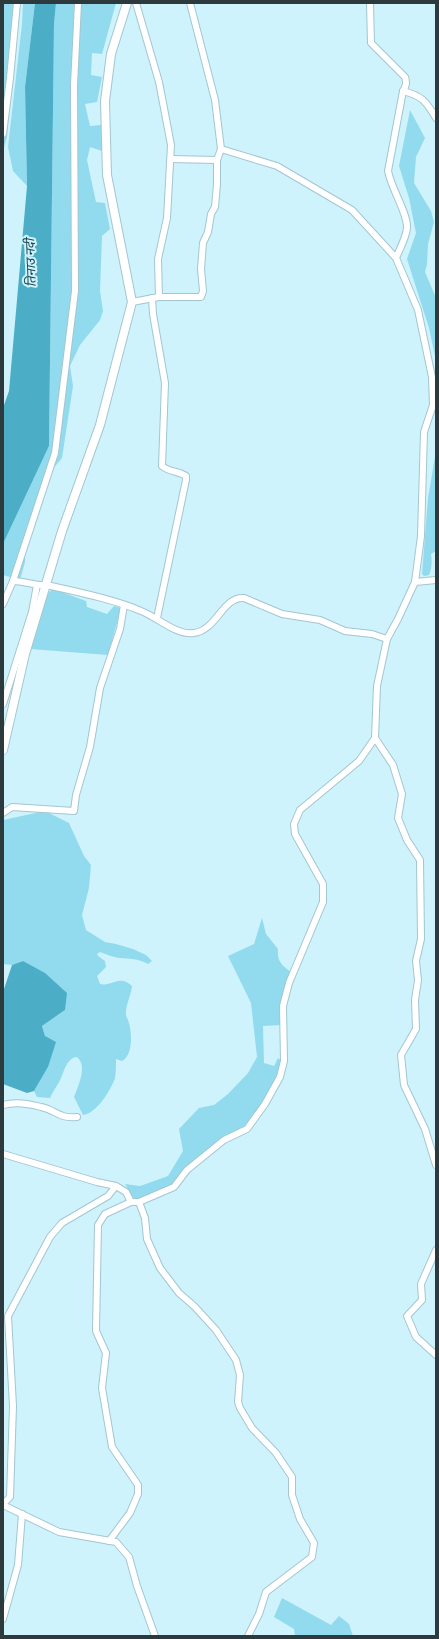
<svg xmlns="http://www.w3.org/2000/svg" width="439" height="1639" font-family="Commissioner,'Noto Sans Devanagari',sans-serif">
<rect width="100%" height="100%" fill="#cef3fd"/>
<!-- green -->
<g fill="#92dbee">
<path d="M3,3h15l-11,134 -4,14z"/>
<path d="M23,3h12l-10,84 2,99 -14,-15 -5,-24 14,-123z"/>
<path d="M56,3h60l-14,51 -10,-1 -1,22 11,2 -5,25 -12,2 5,22 11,-1 1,26 -12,-4 -3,13 9,42 9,1 5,26 -8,7 -2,55 3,20 -3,9 -20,25 -10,21 3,20 -11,72 -16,19 -20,52 -1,33 -5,18 -17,-5v-31l46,-98 5,-422z"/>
<path d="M410,110l15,28 -9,19 -2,26 17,28 3,11 -6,22 -1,20 -2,8 11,26v63l-7,-33 -22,-69 9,-26 -7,-35 -10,-32z"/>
<path d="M436,451v100l-5,3c1,7 1,14 -2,21l-5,1 -2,-2 6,-76z"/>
<path d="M53,589l33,12 1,6 20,7 7,-8 7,2 -13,47 -78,-6 17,-55z"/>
<path d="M45,811l24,12 15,33 7,9 -2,23 -7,27 4,15 19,12 11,2 17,5 13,6 6,6 -4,3c-11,-6 -17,-5 -29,-6 -6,-1 -13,-4 -19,-6l-3,2 1,2 7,5 1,6 -9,9 3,8c13,3 18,-10 32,2 -1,9 -5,16 -6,25 -1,4 2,8 3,12 3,11 4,32 -7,38l-6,-2c0,6 0,12 -1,19 -4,12 -19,36 -32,37l-9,-18c4,-11 14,-31 3,-40 -12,1 -13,18 -19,27 -3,5 -6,9 -8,14l-13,-1 -3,-6 14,-24 -3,-31 -3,-10 23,-16 -42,-49 -11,4 -9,-1v-144z"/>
<path d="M262,918l4,16 12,15c-1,12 3,16 13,23l-10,53 -18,1 1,37 10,3 4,-8 4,3 -4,15 -13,25 -15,20 -9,9 -24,11 -44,44 -31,14h-8l-9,-15 15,2 28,-10 15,-25 -4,-22 20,-21 15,-3 14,-11 20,-21 9,-16 -6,-54 -23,-47 26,-12z"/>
<path d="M282,1598l49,27 8,-9 10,8 4,12h-58l-1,-7 -20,-12z"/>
</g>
<!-- water -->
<g fill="#4caec6">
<path d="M35,3h21l-2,21 -5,422 -46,98v-136l6,-17 18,-205 -2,-99z"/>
<path d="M23,961l22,12 22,20 -2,17 -23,16 3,10 11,6 -8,25 -14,24 -7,2 -24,-9v-92l9,-27z"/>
</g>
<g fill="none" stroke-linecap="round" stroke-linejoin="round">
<defs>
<g id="minor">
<path d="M136,3l23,79 12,63 -4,73 -9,41 1,38"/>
<path d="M370,3l1,40 34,34c2,6 1,9 -2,14l-15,80c3,17 20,43 19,57 -1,10 -7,20 -11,30"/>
<path d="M403,91c19,5 23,10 33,27"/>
<path d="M3,134l7,-56 7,-75"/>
<path d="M221,149l56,17 75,44 44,48 22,52 14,67 1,28 -9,27 -3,104 -6,46 -17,37 -11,20 -10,47 -2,52 18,27 9,29 -4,24 9,22 13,20 1,79 -5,22 2,19 -3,20 1,29 -15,26 3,30 21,44 11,36"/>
<path d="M171,159l46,1"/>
<path d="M152,298l1,16 12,69 -3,83c7,6 16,5 24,10v4l-29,138"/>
<path d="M132,302l27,-5h42l2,-6 -2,-22 2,-26 5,-11 3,-18 4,-7 2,-23v-24l4,-11 -6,-49 -25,-97"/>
<path d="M13,581c12,0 22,5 34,4 30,7 66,14 94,26 16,6 36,25 53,22 23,-3 29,-37 50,-35l38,16 38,6 25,11 27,3 15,5"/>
<path d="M415,582l21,-2"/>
<path d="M3,604l10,-23 42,-128 20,-162 -1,-206 4,-82"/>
<path d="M3,704l29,-92 5,-27"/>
<path d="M3,813l9,-6 62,4 2,-16 14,-48 10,-59 20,-59 4,-24"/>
<path d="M3,1105c11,-3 27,-1 38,2 15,3 18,12 36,10"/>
<path d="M3,1154l94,28 19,4 10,6 5,10"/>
<path d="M139,1202l6,16 2,21 13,29 19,25 15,13 22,24 20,30 4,15 -2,27 2,6 12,20 24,25 16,24v18l8,24 14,24 -2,14 -46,35 -7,22 -11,22"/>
<path d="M436,1250l-15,34 1,16 -15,16 9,21 20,18"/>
<path d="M3,1504l7,-7 3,-91 -5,-90 42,-79 12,-14 46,-27 8,-10"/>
<path d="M3,1505l56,27 57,10 13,15 8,29 18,50"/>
<path d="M109,1541l21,-28 8,-19v-9l-26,-38 -10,-59 4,-35 -10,-22 2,-106 7,-11 26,-12h8l35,-15 13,-17 37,-30 23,-11 18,-25 15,-27 4,-16 -1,-55 6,-23 34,-81v-18l-28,-50 -1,-10 6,-14 59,-49 16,-23"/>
<path d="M3,1619l15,-54 4,-51"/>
</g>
<path id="tertiary" d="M3,750l22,-96 37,-123 38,-106 32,-123 -25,-127 -2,-74 6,-47 16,-51"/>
</defs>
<!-- minor casing -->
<use href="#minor" stroke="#a3c6d0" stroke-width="8"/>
<!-- tertiary casing -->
<use href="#tertiary" stroke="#a3c6d0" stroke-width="10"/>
<!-- minor -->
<use href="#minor" stroke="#fff" stroke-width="6"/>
<!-- tertiary -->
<use href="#tertiary" stroke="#fff" stroke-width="8"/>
</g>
<g text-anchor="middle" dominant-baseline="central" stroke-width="4" stroke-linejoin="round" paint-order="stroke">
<!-- water labels -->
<g font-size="13" font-style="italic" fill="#17434e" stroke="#cef3fd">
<text transform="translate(30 263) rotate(-92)">तिनाउ नदी</text>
</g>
</g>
<!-- border -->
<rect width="439" height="1639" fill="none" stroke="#2c3a3e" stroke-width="8"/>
</svg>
